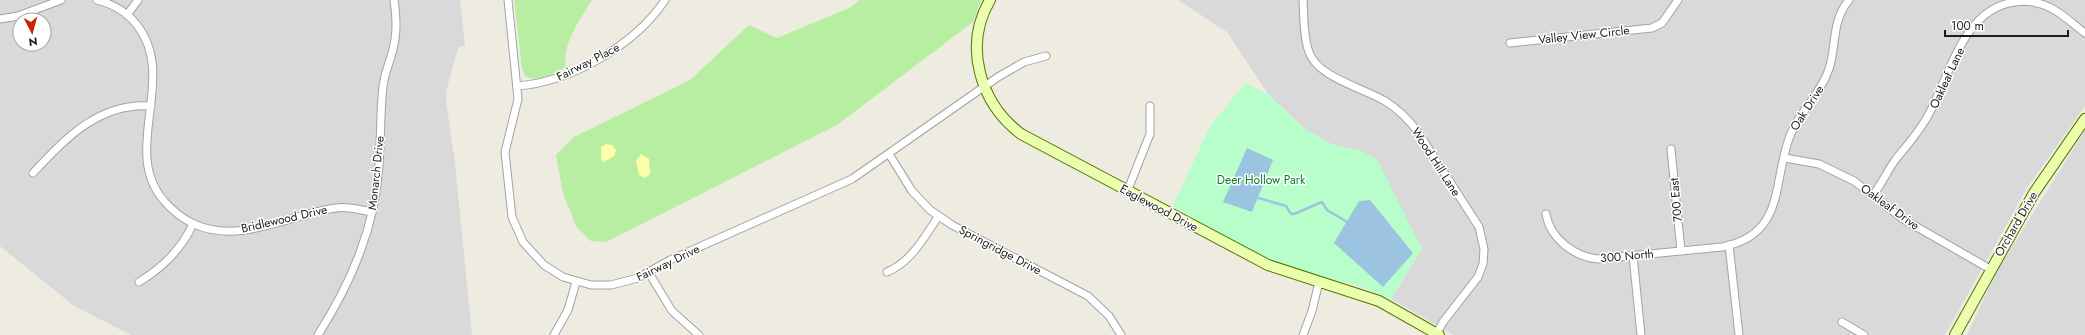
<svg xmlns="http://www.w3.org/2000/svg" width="2085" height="335" font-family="Jost,sans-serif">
<rect width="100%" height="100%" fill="#eeece0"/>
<!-- residential -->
<g fill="#dad9d9" fill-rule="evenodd">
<path d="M0,0h460l5,45 -7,3 -11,40 -1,12 9,63 17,172h-341l-57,-29 -74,-60zM20,20h24v24h-24z"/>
<path d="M1178,0h907v106l-58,82 -82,147h-491l-63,-36 31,-51 -61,-97 -28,-6 -27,-15 -38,-36 -41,-62z"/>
<path d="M2085,130v205h-118l30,-64z"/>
</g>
<!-- grass -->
<g fill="#b8eea1">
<path d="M514,0h78c-12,20 -30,43 -26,67 -11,6 -29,16 -41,9l-3,-8z"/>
<path d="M860,0h121l-8,22 -136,103 -231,117 -15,-1 -15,-15 -13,-33 -7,-38 18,-18 116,-57 59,-55 28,13 72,-30z"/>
</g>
<!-- sand -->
<g fill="#fffead">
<path d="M606,144l6,1 4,5 -2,6 -10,6 -3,-3v-12z"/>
<path d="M641,154l8,5 1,15 -5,4 -6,-3 -3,-14z"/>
</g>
<!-- park -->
<path fill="#b8feca" d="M1245,83l23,11 38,36 27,15 28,6 16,8 45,90 -31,50 -35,-14 -35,-8 -52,-17 -41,-21 -55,-33 36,-78z"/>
<!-- water -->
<g fill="#9cc4e0">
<path d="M1247,148l26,12 -21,52 -29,-10z"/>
<path d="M1370,200l43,53 -30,34 -49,-44 25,-42z"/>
</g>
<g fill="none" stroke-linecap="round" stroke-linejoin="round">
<!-- stream -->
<path stroke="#9cc4e0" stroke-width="2.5" d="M1255,197l31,9 5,8h3l28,-12 5,8 22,13"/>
<defs>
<g id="minor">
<path d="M97,0c16,4 30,12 40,25 42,54 -18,126 28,177 8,9 18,17 29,22 46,21 96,-10 142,-16 12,-2 24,2 36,4"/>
<path d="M508,0l10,99 -13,53 7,65 11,25 21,23 19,12 28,8h20l27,-7 32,-18 182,-81 146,-102 26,-15 22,-6"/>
<path d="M1303,0c1,16 0,36 6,52 8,25 54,36 76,49 13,8 24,19 33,31l61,95 5,22 -1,15 -5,13 -35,45 -7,13"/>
<path d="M127,15l11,-15"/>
<path d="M0,19l18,-3 43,-16"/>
<path d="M1510,43l142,-15 10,-5 16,-23"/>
<path d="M517,86c54,-4 118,-41 148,-86"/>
<path d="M1671,149l10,102"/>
<path d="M889,154l23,37 18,19 22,15 136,71 21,20 12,19"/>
<path d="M1785,158l34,6 35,17 49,38 87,50"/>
<path d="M33,173c32,-34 66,-71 118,-67"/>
<path d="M1127,192l23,-58v-28"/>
<path d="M1873,195c9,-11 14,-24 23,-36 12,-15 25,-29 34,-47 20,-38 34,-104 85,-110 12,-2 24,0 36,6 12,6 23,17 34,25"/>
<path d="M1546,214c4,24 28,43 52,45l124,-12c67,-13 49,-70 70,-116 10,-22 29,-38 37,-62 8,-25 2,-47 20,-69"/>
<path d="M1729,245l10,90"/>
<path d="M1633,256l8,79"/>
<path d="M887,272c24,-10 37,-34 51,-55"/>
<path d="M649,273l23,38 27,24"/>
<path d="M139,282c23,-14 43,-34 54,-58"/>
<path d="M1842,322l22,13"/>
<path d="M318,335c33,-52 57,-107 61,-170 2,-26 1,-52 4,-79 2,-16 10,-30 12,-47 2,-13 1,-26 -1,-39"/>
<path d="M554,335l14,-25 8,-28"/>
<path d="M1303,335l9,-24 7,-29"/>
</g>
<g id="secondary">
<path d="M990,0c-27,46 -10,103 31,134l247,131 111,36 60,34"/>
<path d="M1955,335l79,-142 51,-74"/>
</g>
</defs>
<!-- minor casing -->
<use href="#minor" stroke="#a3a3a3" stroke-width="9"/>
<!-- secondary casing -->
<use href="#secondary" stroke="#537500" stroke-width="12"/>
<!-- minor -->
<use href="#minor" stroke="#fff" stroke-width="7"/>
<!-- secondary -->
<use href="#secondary" stroke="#ebfeae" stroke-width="10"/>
</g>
<g text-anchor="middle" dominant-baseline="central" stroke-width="3" stroke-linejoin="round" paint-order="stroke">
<!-- street labels -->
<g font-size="12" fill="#1c1c1c" stroke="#fff">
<text transform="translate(1584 35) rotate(-6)">Valley View Circle</text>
<text transform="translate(588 62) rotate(-27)">Fairway Place</text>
<text transform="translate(1947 78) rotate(-65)">Oakleaf Lane</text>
<text transform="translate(1807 108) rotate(-57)">Oak Drive</text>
<text transform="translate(1436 162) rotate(57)">Wood Hill Lane</text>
<text transform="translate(376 173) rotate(-84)">Monarch Drive</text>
<text transform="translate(1676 200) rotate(-95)">700 East</text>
<text transform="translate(1890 207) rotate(36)">Oakleaf Drive</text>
<text transform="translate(1159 208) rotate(28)">Eaglewood Drive</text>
<text transform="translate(284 219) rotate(-13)">Bridlewood Drive</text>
<text transform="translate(2016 224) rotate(-60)">Orchard Drive</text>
<text transform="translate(1000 250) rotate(28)">Springridge Drive</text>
<text transform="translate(1627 256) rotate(-5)">300 North</text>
<text transform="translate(668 263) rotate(-26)">Fairway Drive</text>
</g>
<!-- park labels -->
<g font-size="12" fill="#038125" stroke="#fff">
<text x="1261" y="180">Deer Hollow Park</text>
</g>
</g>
<!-- north arrow -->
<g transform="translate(32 32) rotate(174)"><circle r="19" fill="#ffffff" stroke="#a4a4a4"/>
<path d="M0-3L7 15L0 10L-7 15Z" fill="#c72500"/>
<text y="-6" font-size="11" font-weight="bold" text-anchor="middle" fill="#1c1c1c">N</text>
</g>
<!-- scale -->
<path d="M1945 30v6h123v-6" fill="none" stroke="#1c1c1c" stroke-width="2"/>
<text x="1951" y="30" font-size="12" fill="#1c1c1c" stroke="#ffffff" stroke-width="3" paint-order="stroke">100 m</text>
</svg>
